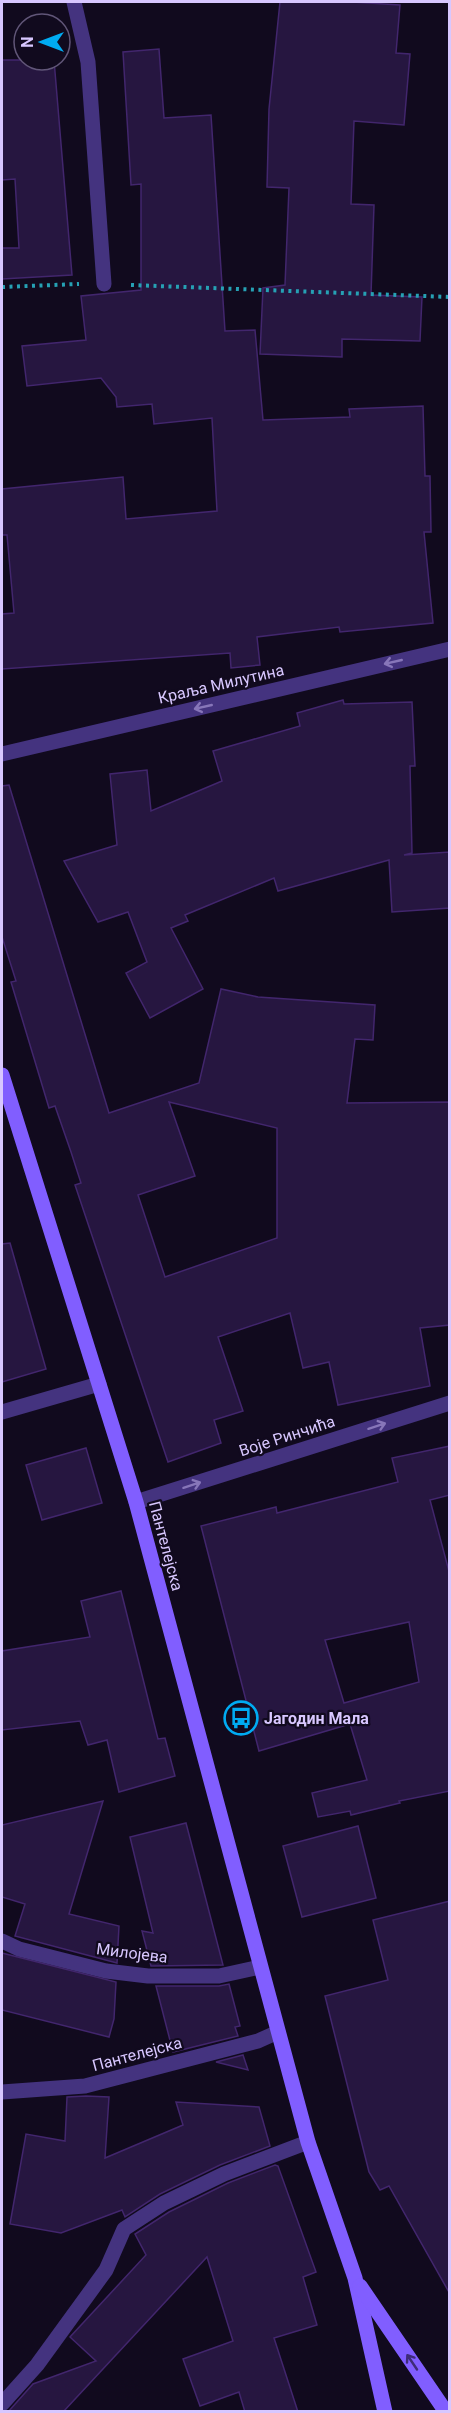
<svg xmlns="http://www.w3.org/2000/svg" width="451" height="2413" font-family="Roboto,sans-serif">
<rect width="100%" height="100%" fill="#110a1e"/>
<!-- building -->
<g fill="#261640" stroke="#42266d" stroke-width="1.5" fill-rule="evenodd">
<path d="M280,2h72l48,3 -4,48 14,1 -6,71 -50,-4 -3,83 23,1 -3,90 51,2 -2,44 -78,-2v18l-82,-3 3,-66 22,-3 4,-97 -22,-1 2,-78z"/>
<path d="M159,49l5,69 47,-3 14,216 30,-1 8,90 87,-3 -1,-8 74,-3 2,70h5l1,56h-7l9,91 -93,9 -1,-5 -82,10 3,28 -29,3 -1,-15 -228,16v-55l12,-1 -7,-78h-5v-46l121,-12 3,42 91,-8 -5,-93 -58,6 -2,-20 -35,3 -1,-10 -15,-19 -74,8 -5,-40 64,-6 -5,-44 60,-6v-106l-10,1 -8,-133z"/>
<path d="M2,60h52l18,215 -70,4v-31h17l-4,-69 -13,1z"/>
<path d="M343,700l1,4 68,-2 3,64h-5l2,87 -8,2 46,-3v56l-58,4 -3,-52 -111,31 -4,-13 -89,37 3,6 -17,7 32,61 -53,29 -24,-45 21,-11 -19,-50 -30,10 -34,-61 53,-16 -7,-71 37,-4 4,41 71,-30 -9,-30 87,-25 -3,-13z"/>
<path d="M9,785l100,328 90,-30 22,-94 37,8 117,8 -2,35 -18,-1 -8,64 103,-1v223l-30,3 10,58 -92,19 -9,-43 -26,6 -13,-55 -72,24 25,74 -29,9 7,23 -53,19 -93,-277 6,-2 -10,-31 -16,-46 -6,2 -38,-126 5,-1 -14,-44v-151zM169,1102l108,26v110l-112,39 -27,-82 57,-19z"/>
<path d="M10,1243l36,126 -44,13v-138z"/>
<path d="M450,1446v49l-20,5 20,75v216l-51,10 1,2 -49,12 -1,-4 -32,6 -6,-24 55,-13 -17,-56 -91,27 -58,-225 75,-19 1,6 121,-31 -6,-24zM409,1622l10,60 -75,21 -19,-63z"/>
<path d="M86,1448l16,55 -60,17 -16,-55z"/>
<path d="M121,1591l37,148 7,-1 10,38 -56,16 -12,-52 -19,5 -8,-24 -78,9v-79l88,-14 -9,-36z"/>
<path d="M103,1801l-34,113 50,12 -2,37 -102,-27 10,-32 -23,-7v-72z"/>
<path d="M186,1823l37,142 -72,1 -9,-35 11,2 -23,-96z"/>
<path d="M358,1826l18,72 -74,19 -19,-71z"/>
<path d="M450,1901v393l-61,-108 -9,4 -11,-18 -44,-176 63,-16 -15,-60z"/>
<path d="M2,1953l114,29 -2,37 -5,18 -107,-27z"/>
<path d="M229,1984l11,42 -5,1 3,9 -65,16 -17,-66h63z"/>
<path d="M243,2055l5,15 -32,-8z"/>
<path d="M86,2096l23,1 -4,61 78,-33 -7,-23 83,5 11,39 -50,19 -60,29 -35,23 -3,-7 -61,23 -51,-9 16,-90 39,7 2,-44z"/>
<path d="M275,2165l3,1 38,106 -13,5 14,48 -43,13 24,74h-53l-6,-20 -39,14 -17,-47 50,-18 -26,-84 -144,155h-55l25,-28 63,-23 -26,-24 76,-82 -11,-21 34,-22 59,-29z"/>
</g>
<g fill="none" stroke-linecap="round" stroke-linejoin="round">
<!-- path -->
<g stroke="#26a1b4" stroke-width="4" stroke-dasharray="3 4.5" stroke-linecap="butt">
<path d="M131,285l319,12"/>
<path d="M2,287l77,-3"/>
</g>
<!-- street -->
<g stroke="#44337f" stroke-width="15">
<path d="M74,2l14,60 16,222"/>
<path d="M2,754l448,-105"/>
<path d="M2,1412l97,-28"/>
<path d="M136,1502l314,-99"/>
<path d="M2,1941l17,8 87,22 42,5h71l41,-9"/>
<path d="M2,2092l83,-6 173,-45 20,-9"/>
<path d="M2,2404l35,-39 69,-95 18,-41 40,-26 60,-29 84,-32"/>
</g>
<!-- secondary -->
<g stroke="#815eff" stroke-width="15">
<path d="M2,1075l134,427 172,640 47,136 30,134"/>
<path d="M360,2286l86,126"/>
</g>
</g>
<!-- one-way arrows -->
<defs><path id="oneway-shaft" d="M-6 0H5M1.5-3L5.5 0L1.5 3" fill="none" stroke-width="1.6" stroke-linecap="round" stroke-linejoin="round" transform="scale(1.5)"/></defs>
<g stroke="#8776b9">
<use href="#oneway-shaft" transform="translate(393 662) rotate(167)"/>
<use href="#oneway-shaft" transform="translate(203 707) rotate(167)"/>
<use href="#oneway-shaft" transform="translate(377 1426) rotate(-18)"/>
<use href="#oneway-shaft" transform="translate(192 1485) rotate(-18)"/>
</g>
<use stroke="#3e2c78" href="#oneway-shaft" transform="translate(412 2362) rotate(-124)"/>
<!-- icons -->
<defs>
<symbol id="bus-ring" viewBox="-11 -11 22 22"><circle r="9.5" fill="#110a1e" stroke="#00abf2" stroke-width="1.5"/><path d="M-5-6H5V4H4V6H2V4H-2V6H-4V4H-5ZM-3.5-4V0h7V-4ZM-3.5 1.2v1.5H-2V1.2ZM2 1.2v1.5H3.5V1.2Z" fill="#00abf2"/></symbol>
</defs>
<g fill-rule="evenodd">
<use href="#bus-ring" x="222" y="1699" width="38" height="38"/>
</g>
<g text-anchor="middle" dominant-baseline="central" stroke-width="4.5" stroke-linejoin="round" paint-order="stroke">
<!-- street labels -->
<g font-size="16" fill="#d8c7ff" stroke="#110a1e">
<text transform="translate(221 684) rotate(-13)">Краља Милутина</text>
<text transform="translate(287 1436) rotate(-18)">Воје Ринчића</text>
<text transform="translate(166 1546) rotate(75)">Пантелејска</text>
<text transform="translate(132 1953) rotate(7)">Милојева</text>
<text transform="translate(137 2054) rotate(-15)">Пантелејска</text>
</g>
<!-- poi labels -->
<g font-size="16" font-weight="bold" fill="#d8c7ff" stroke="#110a1e" text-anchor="start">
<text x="264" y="1718">Јагодин Мала</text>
</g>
</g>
<!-- border -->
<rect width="451" height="2413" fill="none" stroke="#d8c7ff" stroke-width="6"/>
<!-- north arrow -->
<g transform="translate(42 42) rotate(270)"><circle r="28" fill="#110a1e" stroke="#615678" stroke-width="1.5"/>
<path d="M0-4.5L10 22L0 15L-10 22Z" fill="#00abf2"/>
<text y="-9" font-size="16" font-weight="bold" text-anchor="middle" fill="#d8c7ff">N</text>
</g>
</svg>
